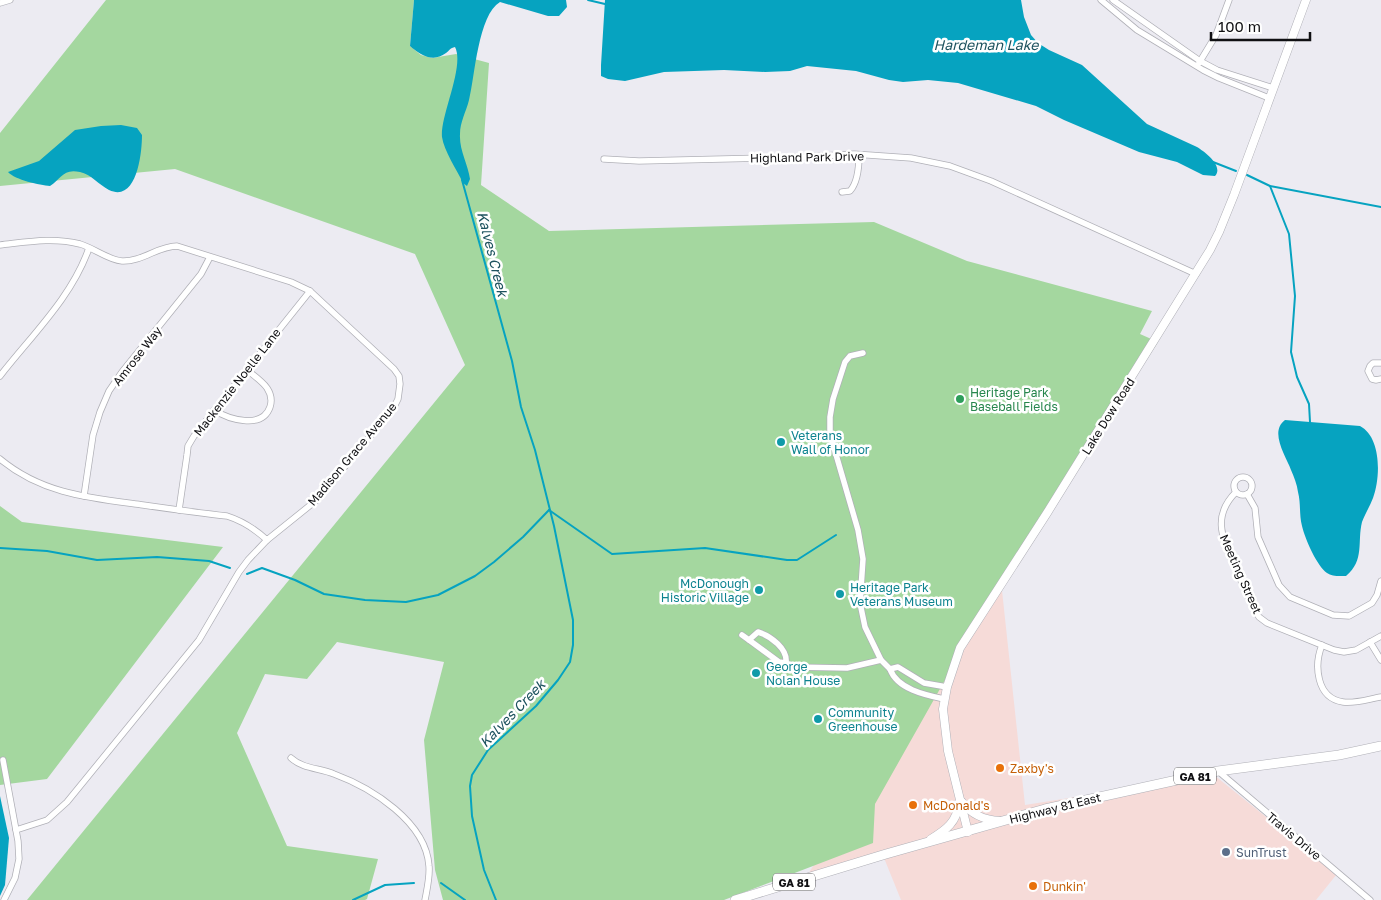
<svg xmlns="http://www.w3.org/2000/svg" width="1381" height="900" font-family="'Golos Text',sans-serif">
<rect width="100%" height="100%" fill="#ecebf2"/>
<!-- commercial -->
<path fill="#f6dbd8" d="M1001,581l24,224 189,-30 123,99 -21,26h-415l-19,-47 -80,30z"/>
<!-- green -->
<g fill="#a4d79f">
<path d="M106,0h308l-4,46 11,9 11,3 24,-4 33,9 -8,122 68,46 325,-9 93,39 185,50 -12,23 18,8 -160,244 -123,218 -2,39 -149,57h-281l-8,-30 -11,-130 20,-78 -107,-20 -30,37 -42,-5 -28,59 50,113 91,13 -11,40 -2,1h-338l438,-535 -50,-111 -240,-85 -175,17v-53z"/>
<path d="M0,506l22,16 201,25 -176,232 -47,6z"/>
</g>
<!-- water -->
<g fill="#06a3c0">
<path d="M414,0h152l1,7 -8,9h-11l-48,-14c-22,13 -25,74 -31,98 -3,12 -9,22 -9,34 -1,16 8,30 10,45l-3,7 -4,-3c-6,-13 -19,-32 -21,-46 -2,-21 23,-71 13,-90 -5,1 -5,3 -9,6 -13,10 -26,2 -36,-7z"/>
<path d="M605,0h416l3,17 7,18 7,8 11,7 33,15 65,59 50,23c8,5 27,19 18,29l-12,-1 -26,-13 -38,-10 -75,-32 -28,-14 -78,-23 -30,-3 -25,2 -14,-2 -33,-9 -49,-5 -17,5 -25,1 -41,-2 -60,2 -39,9 -17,-2 -7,-3v-11z"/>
<path d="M121,125l16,3 5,7c0,18 -5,68 -33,55 -10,-5 -18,-16 -29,-18 -17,-4 -19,7 -30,14 -10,-1 -35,-6 -42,-14l31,-11 36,-31 26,-4z"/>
<path d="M1285,420l75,6c21,11 21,50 13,72 -3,8 -8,16 -11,24 -5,20 3,38 -16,54 -5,0 -14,1 -19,-3 -10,-7 -22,-34 -25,-47 -3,-11 -1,-23 -4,-34 -1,-8 -4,-15 -7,-22 -5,-14 -22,-38 -6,-50z"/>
<path d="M0,796l9,42 -4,47 -5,11z"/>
</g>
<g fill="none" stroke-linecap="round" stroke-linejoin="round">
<!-- stream -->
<g stroke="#06a3c0" stroke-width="2">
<path d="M588,0l17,4"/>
<path d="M1213,162l23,9"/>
<path d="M1247,175l23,11 111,21"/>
<path d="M462,180l50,181 9,46 14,43 19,76 19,94v25l-3,17 -12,18 -22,26 -48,44 -16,25 -2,11 2,30 12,54 12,30"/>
<path d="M1270,186l19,48 6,62 -4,56 6,25 12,27 1,18"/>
<path d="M549,510l63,44 93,-6 82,12h10l39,-25"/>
<path d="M0,548l47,3 50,9 60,-3 52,4 21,7"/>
<path d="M247,574l15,-6 33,12 29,14 41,6 41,2 32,-7 37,-19 19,-14 29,-25 26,-27"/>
<path d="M441,883l24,17"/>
<path d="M353,900l32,-15 29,-2"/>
</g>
<defs>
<g id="street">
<path d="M1101,0l36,30 66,40 16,8 50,20"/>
<path d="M1113,0l87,61 17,9 56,18"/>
<path d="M0,3l10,-3"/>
<path d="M1199,63l17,-28 13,-35"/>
<path d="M604,159l35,2 165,-4 50,-3 57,4 39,8 41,15 205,93"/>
<path d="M842,192l8,-1c8,-9 9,-24 9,-36"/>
<path d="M0,245c27,-3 53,-8 80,-1 14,4 28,16 42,17 20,1 36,-15 55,-15l114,36 19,9 84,78 5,7 1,8 -2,15 -4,8 -76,92 -51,41c-12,-11 -24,-19 -40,-24 -28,-3 -56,-7 -84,-11 -53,-7 -101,-11 -143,-46"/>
<path d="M863,353l-13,3 -5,6 -12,37 -3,18v17l28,96 5,29 -3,44 5,24 16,33 9,9"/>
<path d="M1381,363h-8l-3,3 -2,5 4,8 4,1 5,-1"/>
<path d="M0,376c32,-41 72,-79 89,-128"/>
<path d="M214,410c14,9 48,20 56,-3 2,-6 1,-13 -3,-19 -5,-7 -14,-13 -20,-18"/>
<circle cx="1243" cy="486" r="9"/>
<path d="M1236,492c-25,25 -13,47 -1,75 6,14 13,28 19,42l5,8 8,6 67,27 10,2 12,-2 25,-14"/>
<path d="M1247,494l8,14 3,29 21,48 11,12 43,18 16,1 23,-13 5,-8 4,-14"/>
<path d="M84,496l9,-61 7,-23 9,-21 13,-19 79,-98 9,-17"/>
<path d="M179,510l8,-55 1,-9 6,-10 116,-145"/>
<path d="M742,635l7,5"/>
<path d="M1370,642l11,18"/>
<path d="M1322,645c-8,20 -6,53 21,57 11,2 26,-3 38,-5"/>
<path d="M786,663c2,-14 -15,-27 -28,-31l-9,8 30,22 7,1 8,4 53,1 34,-8"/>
<path d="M944,699c-19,-4 -47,-10 -54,-30l8,-2 26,16 23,4"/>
<path d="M291,758c12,11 29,10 43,16 38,14 92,48 95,92 1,11 -2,23 -4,34"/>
<path d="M3,760l15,81 1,18 -4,19 -11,22"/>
<path d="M1218,771l152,129"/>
<path d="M16,830l31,-10 20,-18 132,-162 40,-68 9,-12 19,-20"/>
</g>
<g id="secondary">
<path d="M962,802c10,13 22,18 38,19"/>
<path d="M968,832l-20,-81 -5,-42 4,-22 13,-39 87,-135 163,-263 9,-18 15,-37 72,-195"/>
<path d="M931,839c15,-9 26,-17 28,-36"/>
</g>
<path id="primary" d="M735,900l151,-46 159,-45 173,-38 121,-16 42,-9"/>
</defs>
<!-- street casing -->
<use href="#street" stroke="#b0b0b7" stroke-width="7"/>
<!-- secondary casing -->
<use href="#secondary" stroke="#b0b0b7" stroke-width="9"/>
<!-- primary casing -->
<use href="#primary" stroke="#b0b0b7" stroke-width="10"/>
<!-- street -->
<use href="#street" stroke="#fff" stroke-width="5.5"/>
<!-- secondary -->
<use href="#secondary" stroke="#fff" stroke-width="8"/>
<!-- primary -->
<use href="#primary" stroke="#fff" stroke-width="9"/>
</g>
<!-- markers -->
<circle fill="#2e9e5b" stroke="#fff" stroke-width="2" cx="960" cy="399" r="5"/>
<g fill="#0f9aa8" stroke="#fff" stroke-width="2">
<circle cx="781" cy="442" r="5"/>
<circle cx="759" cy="590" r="5"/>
<circle cx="840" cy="594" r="5"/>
<circle cx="756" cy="673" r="5"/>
<circle cx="818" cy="719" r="5"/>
</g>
<g fill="#e8710a" stroke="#fff" stroke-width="2">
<circle cx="1000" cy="768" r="5"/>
<circle cx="913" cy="805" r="5"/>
<circle cx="1033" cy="886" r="5"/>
</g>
<circle fill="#5c6f8a" stroke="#fff" stroke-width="2" cx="1226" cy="852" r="5"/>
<g text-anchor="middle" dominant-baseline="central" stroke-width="5" stroke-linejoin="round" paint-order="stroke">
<!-- shield labels -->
<g fill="#fff" stroke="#58585a" stroke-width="1">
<rect x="1174" y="767.5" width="42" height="17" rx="4"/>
<rect x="773" y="873.5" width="42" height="17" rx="4"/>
</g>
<g font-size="11" font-weight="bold" fill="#101013">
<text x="1195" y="776">GA 81</text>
<text x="794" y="882">GA 81</text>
</g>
<!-- street labels -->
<g font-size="12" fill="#101013" stroke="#fff">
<text transform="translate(807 157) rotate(-1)">Highland Park Drive</text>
<text transform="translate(137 356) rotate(-52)">Amrose Way</text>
<text transform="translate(237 382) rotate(-52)">Mackenzie Noelle Lane</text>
<text transform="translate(1108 416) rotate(-58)">Lake Dow Road</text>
<text transform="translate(352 454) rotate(-50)">Madison Grace Avenue</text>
<text transform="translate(1241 574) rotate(66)">Meeting Street</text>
<text transform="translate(1055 808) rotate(-14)">Highway 81 East</text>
<text transform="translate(1294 836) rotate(40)">Travis Drive</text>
</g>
<!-- leisure labels -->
<g font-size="12" fill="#27864d" stroke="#fff" text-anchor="start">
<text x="970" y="392">Heritage Park<tspan x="970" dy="14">Baseball Fields</tspan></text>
</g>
<!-- culture labels -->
<g font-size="12" fill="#0d838f" stroke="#fff" text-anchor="start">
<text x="791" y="435">Veterans<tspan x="791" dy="14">Wall of Honor</tspan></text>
<text x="749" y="583" text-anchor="end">McDonough<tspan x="749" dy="14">Historic Village</tspan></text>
<text x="850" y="587">Heritage Park<tspan x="850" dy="14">Veterans Museum</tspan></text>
<text x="766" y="666">George<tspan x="766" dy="14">Nolan House</tspan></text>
<text x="828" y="712">Community<tspan x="828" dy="14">Greenhouse</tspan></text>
</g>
<!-- food labels -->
<g font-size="12" fill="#c56008" stroke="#fff" text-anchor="start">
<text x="1010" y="768">Zaxby's</text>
<text x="923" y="805">McDonald's</text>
<text x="1043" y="886">Dunkin'</text>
</g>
<!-- service labels -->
<g font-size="12" fill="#4e5e75" stroke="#fff" text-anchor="start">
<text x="1236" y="852">SunTrust</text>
</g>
<!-- water labels -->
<g font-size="14" font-style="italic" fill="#1d525e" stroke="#fff">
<text x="986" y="44">Hardeman Lake</text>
<text transform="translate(493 254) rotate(76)">Kalves Creek</text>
<text transform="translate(512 713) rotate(-46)">Kalves Creek</text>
</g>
</g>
<!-- scale -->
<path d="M1211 32v8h99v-8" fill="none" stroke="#101013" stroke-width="2.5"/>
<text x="1218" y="32" font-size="15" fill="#101013" stroke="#ffffff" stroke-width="4" paint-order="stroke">100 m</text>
</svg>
